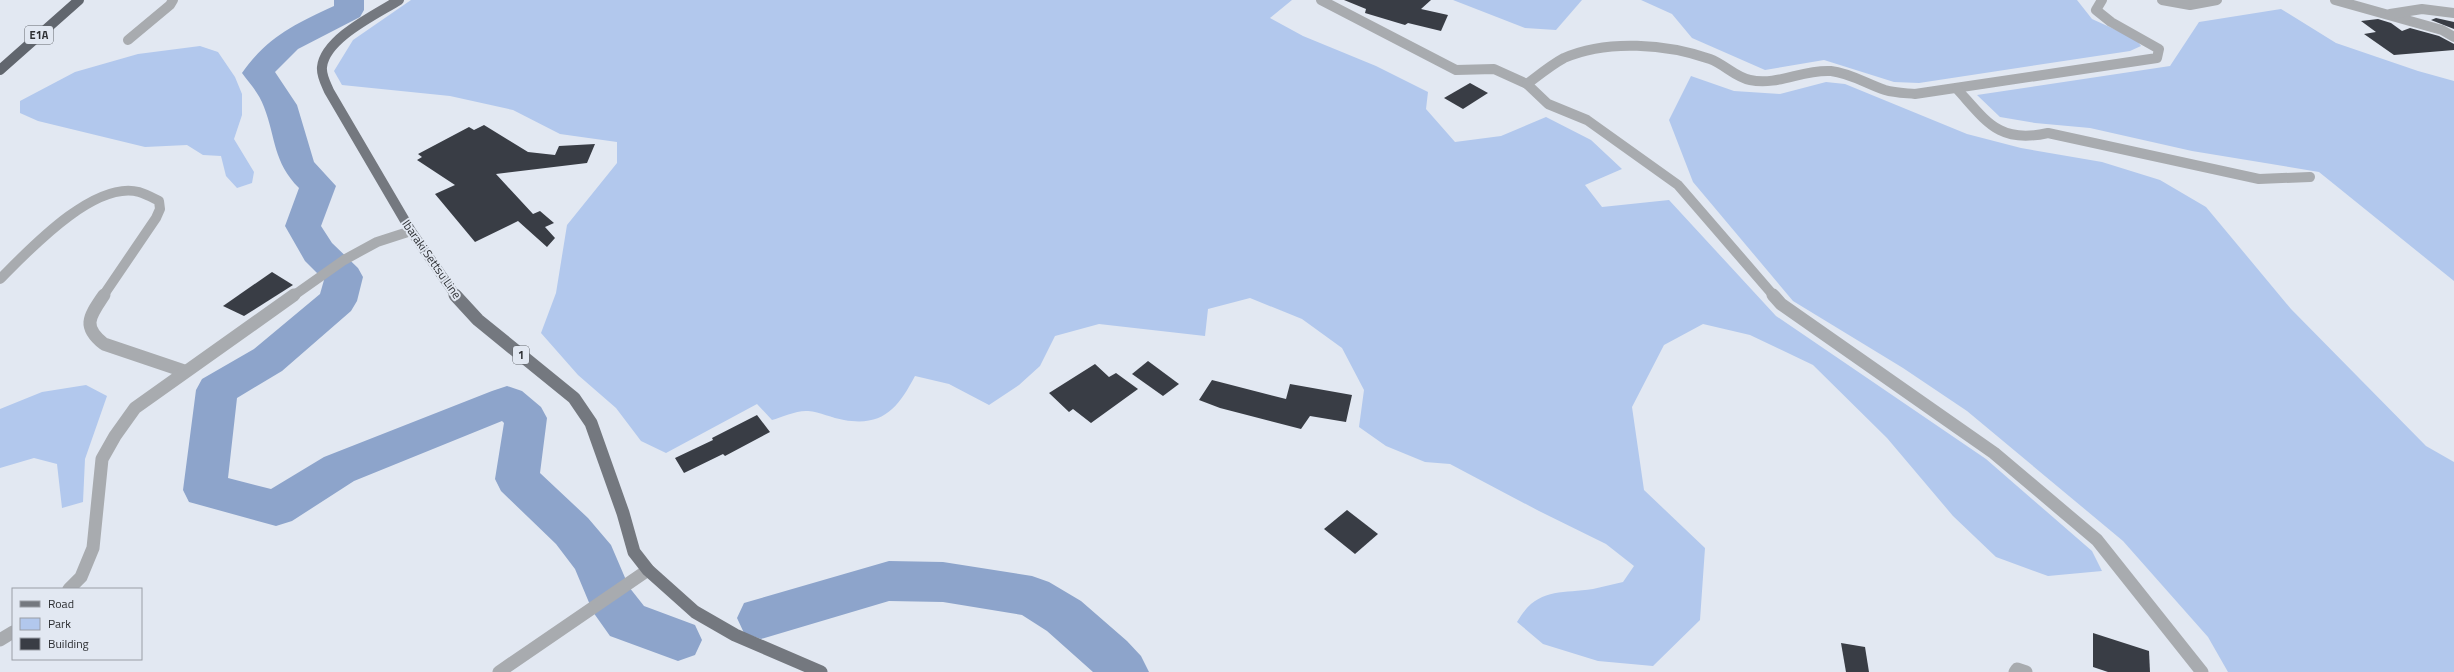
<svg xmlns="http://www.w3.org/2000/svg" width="2454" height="672" font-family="'Titillium Web',sans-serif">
<rect width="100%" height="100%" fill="#e2e8f2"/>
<!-- green -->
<g fill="#b2c8ed">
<path d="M411,0h881l-22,18 33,18 73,30 52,26 -2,17 29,33 46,-6 45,-19 45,23 31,29 -37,16 17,22 67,-7 107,116 210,143 106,92 10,20 -54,5 -52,-19 -43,-41 -66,-78 -74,-73 -63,-30 -47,-11 -39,21 -32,62 12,83 61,58 -5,72 -47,46 -55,-5 -55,-17 -26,-22c20,-35 43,-28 76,-33 10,-2 20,-5 30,-7l11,-16 -28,-22 -67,-33 -89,-47 -25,-2 -39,-16 -27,-19 5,-37 -22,-42 -40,-29 -52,-21 -42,11 -3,27 -106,-12 -44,12 -15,30 -21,19 -30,20 -40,-21 -34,-8c-17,32 -32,51 -71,44 -12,-2 -24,-8 -36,-9 -11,-1 -26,6 -36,9l-15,-16 -91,49 -25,-12 -25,-33 -38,-33 -37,-42 15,-40 11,-68 50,-62v-21l-57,-8 -47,-24 -63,-14 -108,-11 -8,-14 19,-31z"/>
<path d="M1453,0h129l-26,30 -31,-2z"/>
<path d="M1641,0h436l15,19 44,20 5,7 -11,5 -211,32 -25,-1 -70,-22 -59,10 -73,-32 -20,-24z"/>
<path d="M2281,9l55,34 82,28 36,10v200l-135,-109 -127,-21 -102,-23 -55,-5 -35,-6 -23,-22 193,-29 29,-44z"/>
<path d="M200,46l18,6 17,25 7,17v21l-8,24 20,33 -2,11 -15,5 -11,-12 -5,-20 -18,-1 -16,-10 -42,2 -107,-26 -18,-8v-12l55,-29 63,-18z"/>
<path d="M1691,76l43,15 46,3 46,-12 19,2 122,50 54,14 81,14 58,18 46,27 85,102 135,137 28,16v210h-226l-20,-35 -85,-96 -156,-130 -64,-43 -110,-67 -100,-119 -24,-62z"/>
<path d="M86,385l21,11 -22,63 -2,43 -21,6 -5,-44 -23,-6 -34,10v-59l42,-17z"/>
</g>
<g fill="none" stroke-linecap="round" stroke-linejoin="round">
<!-- river -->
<g fill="#8da4cb" fill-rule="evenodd">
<path d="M334,0h30v10l-4,7 -62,32 -23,23 22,33 17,57 22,24 -15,40 11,17 26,25 5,9 -6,24 -6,10 -69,60 -45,27 -9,80 43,11 53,-32 168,-66 15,-5 15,5 19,16 6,11 -7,55 48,45 23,27 18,42 15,19 51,19 7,15 -7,15 -17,6 -68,-25 -17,-24 -18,-43 -19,-25 -55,-53 -6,-12 9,-56 -2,-2 -148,60 -62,40 -16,5 -87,-24 -6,-12 13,-100 6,-11 52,-30 66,-55 4,-14 -19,-19 -20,-35 14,-38c-26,-26 -23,-50 -35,-81 -5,-14 -14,-23 -22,-34 25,-36 53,-49 92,-67z"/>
<path d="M889,561l54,1 89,14 17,6 32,19 46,40 14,15 8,16h-56l-46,-41 -25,-16 -79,-13 -54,-1 -128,38 -17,-6 -7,-15 7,-15z"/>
</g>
</g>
<!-- building -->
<g fill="#393d45">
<path d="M1344,0h87l-10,9 27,6 -7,16 -33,-8 -3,2 -40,-12 1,-4z"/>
<path d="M2436,18l18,4v7l-23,-9z"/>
<path d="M2378,19l13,4 11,8 8,-3 29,8 15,8v6l-60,5 -30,-21 12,-2 -15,-11z"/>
<path d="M1470,83l18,10 -25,16 -19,-11z"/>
<path d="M484,125l44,27 27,3 4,-9 36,-2 -8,19 -91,11 37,40 7,-3 14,12 -9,4 10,11 -8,9 -29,-26 -43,21 -40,-48 20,-9 -38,-25 5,-3 -4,-3 51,-27 5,3z"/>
<path d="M272,272l21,13 -49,31 -21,-10z"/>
<path d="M1148,361l31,23 -16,12 -31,-22z"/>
<path d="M1095,364l14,13 7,-4 22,16 -47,34 -18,-14 -4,3 -20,-19z"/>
<path d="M1212,380l74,19 4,-15 62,11 -6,27 -36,-6 -9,13 -81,-21 -21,-8z"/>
<path d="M757,415l13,17 -45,24 -2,-2 -39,19 -9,-15 38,-18 -1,-2z"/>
<path d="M1347,510l31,24 -23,20 -31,-25z"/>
<path d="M2093,633l56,18 1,21h-42l-15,-5z"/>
<path d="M1841,643l24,4 4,25h-23z"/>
</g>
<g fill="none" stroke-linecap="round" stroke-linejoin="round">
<!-- minor-far1 -->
<g stroke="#a8abaf" stroke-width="10">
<path d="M1321,0l135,70 38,-1 33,15 21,20 39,16 91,65 96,111"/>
<path d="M2162,0l28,5 27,-5"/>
<path d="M2335,0l107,30 12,7"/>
<path d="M2390,14l32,-5 32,4"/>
<path d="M128,40l42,-35 3,-5"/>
<path d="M1527,84c12,-9 24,-19 37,-26 43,-19 103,-14 146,1 14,5 25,18 40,21 28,6 53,-11 81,-9 19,2 36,13 54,19 10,3 20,3 30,4l242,-36 2,-9 -48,-27 -15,-12 6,-10"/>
<path d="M1957,89c30,33 42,55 91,44l211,46 51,-2"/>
<path d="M0,279c29,-29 94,-99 139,-87 7,2 14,6 20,9l1,8 -4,9 -53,78"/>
<path d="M293,296l51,-36 33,-18 34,-11"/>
</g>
<!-- minor -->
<g stroke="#a8abaf" stroke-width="13">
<path d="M104,295c-14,21 -23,31 0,49l80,27"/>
<path d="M1773,295l8,9 213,149 103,87 105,132"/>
<path d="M69,589l12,-12 12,-29 9,-89 13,-23 20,-28 159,-113"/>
<path d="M0,640l13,-8"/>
<path d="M499,672l149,-102"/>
<path d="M2015,672l2,-3 9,3"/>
</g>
<!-- major-far1 -->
<path stroke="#74787f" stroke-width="10" d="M399,0c-22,14 -74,38 -77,67 -1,8 4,17 7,24l82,140 45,65"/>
<!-- major -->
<path stroke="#74787f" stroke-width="13" d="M455,295l23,25 96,78 17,25 32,90 11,39 14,18 47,42 40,23 86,37"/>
<!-- highway -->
<path stroke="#61666e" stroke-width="10" d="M0,70l79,-70"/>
</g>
<g text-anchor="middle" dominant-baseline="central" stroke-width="4" stroke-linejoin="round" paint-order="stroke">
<!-- shield labels -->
<g fill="#e2e8f2" stroke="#63666c" stroke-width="1">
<rect x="25" y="26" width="28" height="18" rx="3"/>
<rect x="513" y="346" width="16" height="18" rx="3"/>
</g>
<g font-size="11" font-weight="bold" fill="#2d2f33">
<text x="39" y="35">E1A</text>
<text x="521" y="355">1</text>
</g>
<!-- street labels -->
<g font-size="12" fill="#2d2f33" stroke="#e2e8f2">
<text transform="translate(432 259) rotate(55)">Ibaraki Settsu Line</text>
</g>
</g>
<!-- legend -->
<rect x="12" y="588" width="130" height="72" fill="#e2e8f2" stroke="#9a9ea6"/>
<rect x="20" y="601" width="20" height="6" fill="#74787f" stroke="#9a9ea6"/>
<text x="48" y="608" font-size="12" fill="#2d2f33">Road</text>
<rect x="20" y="618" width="20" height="12" fill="#b2c8ed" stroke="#9a9ea6"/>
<text x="48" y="628" font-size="12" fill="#2d2f33">Park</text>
<rect x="20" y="638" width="20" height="12" fill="#393d45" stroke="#9a9ea6"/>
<text x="48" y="648" font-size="12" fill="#2d2f33">Building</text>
</svg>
